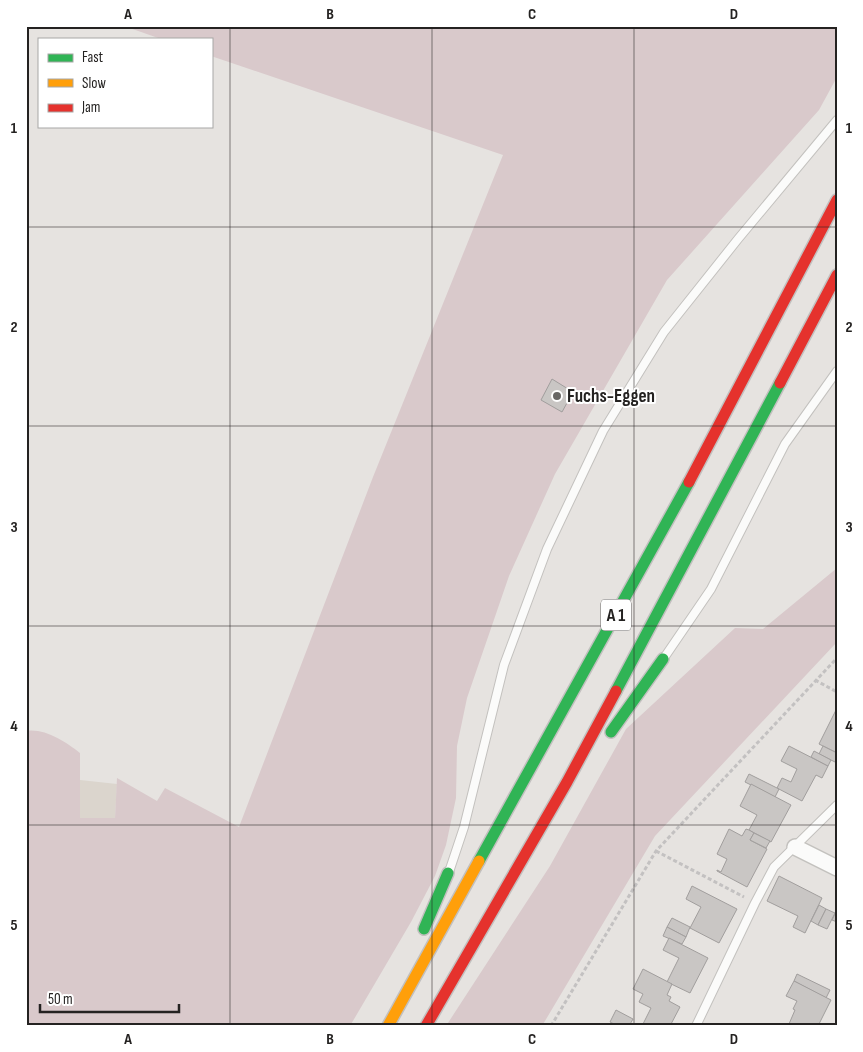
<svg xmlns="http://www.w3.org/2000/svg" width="863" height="1052" font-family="'Sofia Sans Condensed',sans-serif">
<rect width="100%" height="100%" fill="#e6e3e0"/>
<!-- built -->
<path fill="#dbd5cd" d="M80,780l37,4 -2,34h-36z"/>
<!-- green -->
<g fill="#d9c9cb">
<path d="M124,26h713v51l-18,33 -152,170 -112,194 -46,102 -42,122 -10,48 -1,52 -10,47 -11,31 -24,46 -61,104h-324v-295c19,-3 40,11 54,22v65h35l2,-40 40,23 8,-13 74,39 134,-350 130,-322 -292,-99v-17h-50z"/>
<path d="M837,568v74l-182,194 -113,190h-96l104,-160 76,-137 109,-101 28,1z"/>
</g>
<!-- building -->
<g fill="#c9c6c4" stroke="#a19e9d">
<path d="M552,379l21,13 -11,20 -21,-12z"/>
<path d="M837,708v45l-18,-9z"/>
<path d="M789,746l39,20 -6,12 -6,-3 -14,26 -25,-13 5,-10 9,4 6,-13 -16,-8z"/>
<path d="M823,746l14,7v10l-18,-9z"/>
<path d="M814,751l17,9 -3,6 -17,-9z"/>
<path d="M749,774l30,15 -4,8 -30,-15z"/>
<path d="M751,784l40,21 -20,37 -22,-12 8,-15 -17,-9z"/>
<path d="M729,829l13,7 4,-7 3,1 5,3 -4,7 17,9 -20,38 -30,-16v-1l4,2 6,-13 -10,-5z"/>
<path d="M754,833l16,8 -4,7 -16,-8z"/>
<path d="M779,876l43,22 -17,35 -12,-6 5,-11 -31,-15z"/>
<path d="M692,886l45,23 -18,34 -29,-15 11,-21 -15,-8z"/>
<path d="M819,905l7,4 -8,16 -7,-4z"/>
<path d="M826,909l9,4 -8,16 -9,-4z"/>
<path d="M837,910v12l-5,-2z"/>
<path d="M672,918l18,9 -4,10 -19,-10z"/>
<path d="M667,927l19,10 -4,7 -19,-8z"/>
<path d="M669,938l39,20 -18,35 -23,-11 12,-24 -16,-8z"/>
<path d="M643,969l29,15 -5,11 4,2 -2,4 11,6 -10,19h-23l-4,-2 8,-16 -12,-6 4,-8 -10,-5z"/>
<path d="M797,974l33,16 -4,8 -32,-17z"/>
<path d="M794,981l37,19 -13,26h-25l-4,-2 6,-14 -2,-1 4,-8 -11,-5z"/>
<path d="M616,1010l17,9 -4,7h-11l-8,-4z"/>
</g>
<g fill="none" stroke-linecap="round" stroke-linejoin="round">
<defs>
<g id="lane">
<path d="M666,655l45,-66 74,-145 52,-73"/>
<path d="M450,869l14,-42 40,-162 43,-116 56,-118 61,-99 74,-93 99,-119"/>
<path d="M696,1026l59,-123 19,-36 63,-62"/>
</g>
<path id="street" d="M795,847l42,21"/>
<g id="fast">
<path d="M616,691l164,-308"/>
<path d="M611,732l52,-73"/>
<path d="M479,861l210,-379"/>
<path d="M424,929l24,-56"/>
</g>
<path id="slow" d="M388,1026l91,-165"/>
<g id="jam">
<path d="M780,383l57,-108"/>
<path d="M689,482l148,-282"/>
<path d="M426,1026l141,-244 49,-91"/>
</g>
</defs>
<!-- lane casing -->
<use href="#lane" stroke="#c3c1be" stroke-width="10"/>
<!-- street casing -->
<use href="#street" stroke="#c3c1be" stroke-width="18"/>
<!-- fast casing -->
<use href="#fast" stroke="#c2c0bf" stroke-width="14"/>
<!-- slow casing -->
<use href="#slow" stroke="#c2c0bf" stroke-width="14"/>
<!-- jam casing -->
<use href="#jam" stroke="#c2c0bf" stroke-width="14"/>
<!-- path -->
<g stroke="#c3c1c1" stroke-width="3" stroke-dasharray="4 2.5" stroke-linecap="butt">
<path d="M815,680l22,12"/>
<path d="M656,851l88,46"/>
<path d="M551,1026l105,-175 181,-193"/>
</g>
<!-- lane -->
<use href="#lane" stroke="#fbfbfa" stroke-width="8"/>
<!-- street -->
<use href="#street" stroke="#fbfbfa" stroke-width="15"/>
<!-- fast -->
<use href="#fast" stroke="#30b455" stroke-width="11"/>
<!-- slow -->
<use href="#slow" stroke="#ff9f0a" stroke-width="11"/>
<!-- jam -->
<use href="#jam" stroke="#e5322d" stroke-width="11"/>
</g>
<!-- grid -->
<path fill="none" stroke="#242221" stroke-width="1" stroke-opacity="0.55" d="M230,26v1000M432,26v1000M634,26v1000M26,227h811M26,426h811M26,626h811M26,825h811"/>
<!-- markers -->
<circle fill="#686664" stroke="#fff" stroke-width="2" cx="557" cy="396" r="5"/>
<g text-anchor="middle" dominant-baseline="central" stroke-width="4" stroke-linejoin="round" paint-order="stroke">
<!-- shield labels -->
<rect fill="#fff" stroke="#666464" stroke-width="1" x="601" y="599.5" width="30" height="31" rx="4"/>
<g font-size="18" font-weight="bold" fill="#242221">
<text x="616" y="615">A 1</text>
</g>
<!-- poi labels -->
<g font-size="19" font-weight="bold" fill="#242221" stroke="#fff" text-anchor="start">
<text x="567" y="396">Fuchs-Eggen</text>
</g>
</g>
<!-- border -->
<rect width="863" height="1052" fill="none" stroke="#ffffff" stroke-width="55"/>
<!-- legend -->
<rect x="38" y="38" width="175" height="90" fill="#ffffff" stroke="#a7a7a6"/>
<rect x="48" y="54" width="25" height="8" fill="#30b455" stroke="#a7a7a6"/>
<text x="82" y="62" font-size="15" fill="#242221">Fast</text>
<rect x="48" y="79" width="25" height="8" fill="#ff9f0a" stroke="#a7a7a6"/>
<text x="82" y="88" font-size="15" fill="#242221">Slow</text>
<rect x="48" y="104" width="25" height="8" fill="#e5322d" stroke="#a7a7a6"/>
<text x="82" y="112" font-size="15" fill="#242221">Jam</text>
<!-- scale -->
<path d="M40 1004v8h139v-8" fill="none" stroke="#242221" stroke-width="2.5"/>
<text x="48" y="1004" font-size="15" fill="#242221" stroke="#ffffff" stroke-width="4" paint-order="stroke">50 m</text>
<rect x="28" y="28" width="808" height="996" fill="none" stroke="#242221" stroke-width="2"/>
<g font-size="16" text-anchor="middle" font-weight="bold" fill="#242221">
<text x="128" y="19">A</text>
<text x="330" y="19">B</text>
<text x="532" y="19">C</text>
<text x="734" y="19">D</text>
<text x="14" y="133">1</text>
<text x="849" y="133">1</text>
<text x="14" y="332">2</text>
<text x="849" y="332">2</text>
<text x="14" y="532">3</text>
<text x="849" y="532">3</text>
<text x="14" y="731">4</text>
<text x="849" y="731">4</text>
<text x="14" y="930">5</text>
<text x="849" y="930">5</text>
<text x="128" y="1044">A</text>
<text x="330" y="1044">B</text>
<text x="532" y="1044">C</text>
<text x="734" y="1044">D</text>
</g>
</svg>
